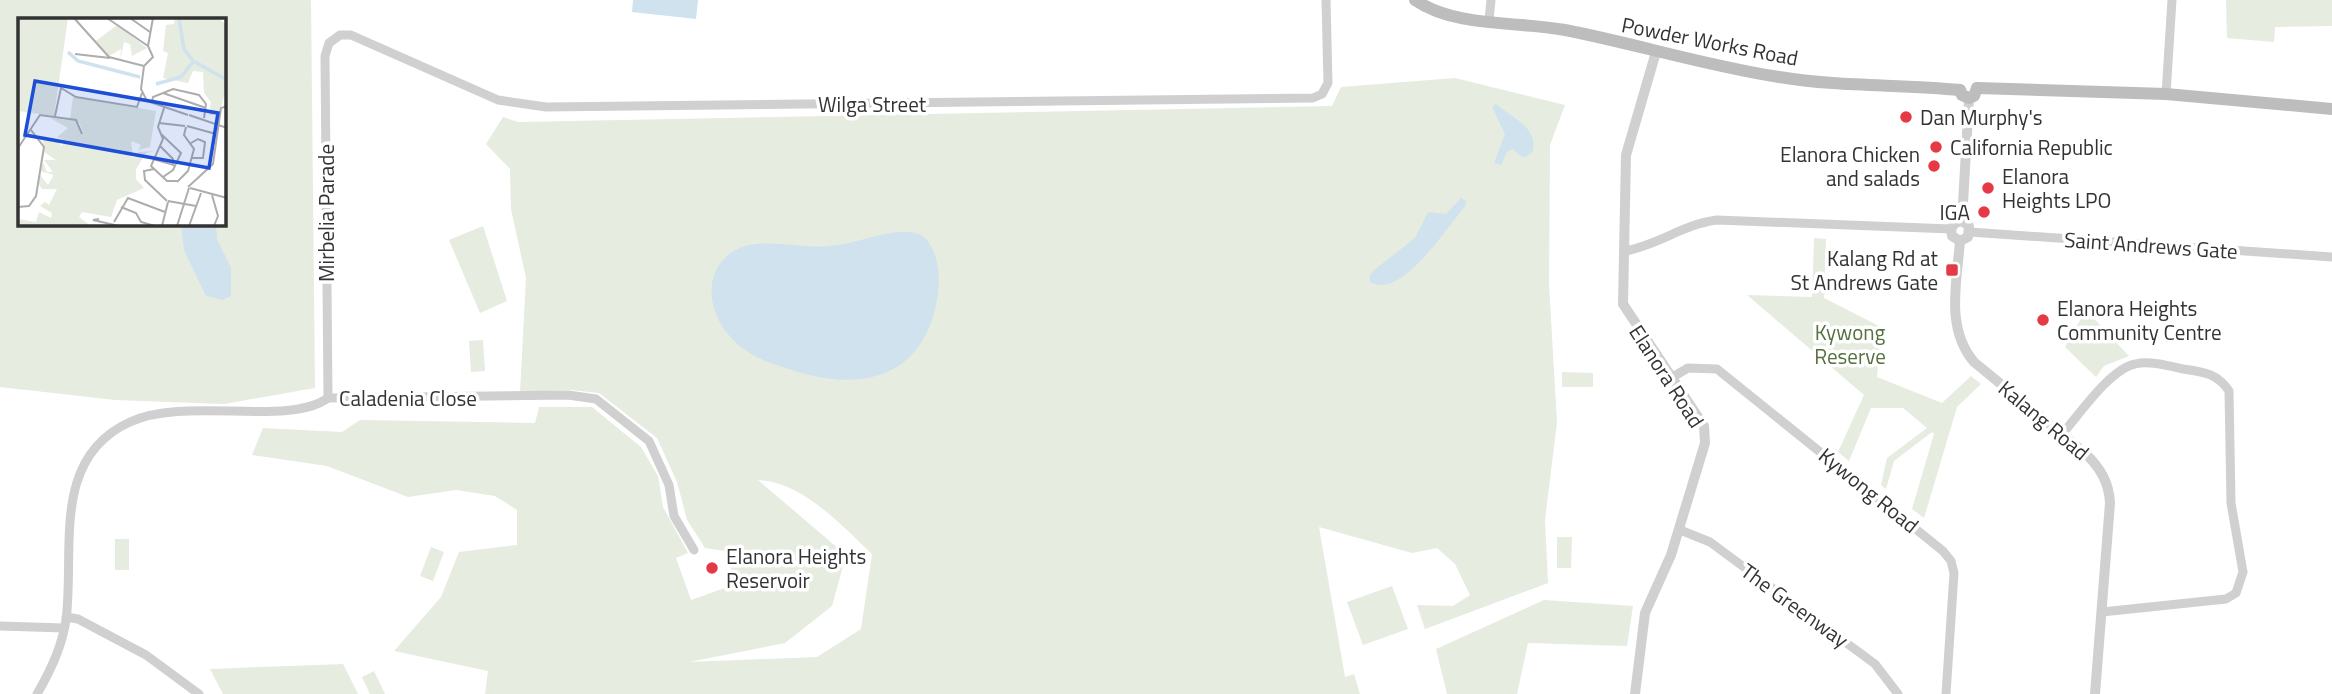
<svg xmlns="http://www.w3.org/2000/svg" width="2332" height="694" font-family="'Titillium Web',sans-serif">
<rect width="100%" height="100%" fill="#fff"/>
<!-- green -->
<g fill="#e6ecdf" fill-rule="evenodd">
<path d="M0,0h311l4,388 -91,16 -109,-4 -115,-13zM19,19h205v205h-205z"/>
<path d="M2226,0h106v26l-57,1 -1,15 -47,-4z"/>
<path d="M1455,78l110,27 -15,40 -1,140 8,137 -12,98 3,63 -123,46 -8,-24 36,1 17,-11 -15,-31 -18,-16 -25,5 -93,-26 26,150 9,-3 6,20h-875l3,-23 -94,-20 47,-54 18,-45 58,-7v-35l-22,-14 -39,-6 -48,7 -81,-31 -75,-11 11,-27 79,4 18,-12 175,3 4,-16h53l49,40 17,29 5,31 25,46 -12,5 15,42 45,-16 -11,-33 -20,-3 -18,-28 -10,-38 -20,-44 -58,-45 -28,-3 -51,2 6,-114 -15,-69 -1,-40 -24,-25 17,-27 15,5 814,-16 9,-19zM758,480c45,2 83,45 114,74l-11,75 -44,28 -128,5 96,-19 47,-37 14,-51z"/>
<path d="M483,226l24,75 -27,12 -31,-73z"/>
<path d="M1814,238l12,1 -2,59 57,29 -4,50 65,26 29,-27 10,8 -24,23 -33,111 -12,-9 22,-75 -2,-2 -38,29 -8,28 -5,-4 6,-27 40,-30 -24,-20h-32l-22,53 -11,-9 26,-57 -117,-100 65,2z"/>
<path d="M2086,310l43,46 -25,10 -8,11 -31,-30z"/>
<path d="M483,340l2,31 -14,1 -2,-31z"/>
<path d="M1562,372l31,1v14h-31z"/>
<path d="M1557,537h15l-1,31h-14z"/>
<rect x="115" y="539" width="14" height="31"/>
<path d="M431,547l13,5 -11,29 -13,-5z"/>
<path d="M1392,586l16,43 -45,16 -16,-43z"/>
<path d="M1544,600l89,6 -6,40 -99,-3 -11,51h-70l-11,-45z"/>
<path d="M343,664l15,30h-135l-13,-25z"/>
<path d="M374,671l11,23h-15l-8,-17z"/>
</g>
<!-- water -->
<g fill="#cfe2ee">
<path d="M633,0h65l-2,19 -64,-7z"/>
<path d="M1496,104c16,14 44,24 36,49l-9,5 -10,-9 -6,3 -6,13 -7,-2 11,-29 -13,-27z"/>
<path d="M1461,198l5,3 -1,6c-16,16 -63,94 -95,75v-7l3,-4 42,-33 13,-26 18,2z"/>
<path d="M181,224h35l1,15 14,29v28l-8,4 -17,-4 -22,-46z"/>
<path d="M897,232c12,0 25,-1 32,11 11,16 11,40 8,57 -14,78 -75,92 -142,71 -29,-9 -52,-16 -71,-42 -15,-22 -19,-52 2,-72 25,-25 73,-7 103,-11 23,-2 45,-11 68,-14z"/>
</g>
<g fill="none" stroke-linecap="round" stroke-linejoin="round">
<!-- minor -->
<g stroke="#d0d0d0" stroke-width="9">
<path d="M1489,20l2,-20"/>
<path d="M2166,94l6,-94"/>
<path d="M1970,232l362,25"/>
<path d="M1625,251c33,-6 59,-27 92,-31l234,9"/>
<path d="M1671,378l17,-10 29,1 226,182 8,10 3,12 -8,121"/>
<path d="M328,398l-3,-342 4,-13 11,-8h11l147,65 48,7 767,-9 9,-4 6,-11 -2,-83"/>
<path d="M2062,434c17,-19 48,-65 73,-70 15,-4 33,2 48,5 20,3 34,4 46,22l2,112 12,69 -7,21 -10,6 -124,13"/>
<path d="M1680,530l30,12 165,122 23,30"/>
<path d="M66,617l12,2 68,36 53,39"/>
<path d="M0,626l64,2"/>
<path d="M37,694c13,-22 25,-47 29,-74 9,-69 -16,-162 64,-198 55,-26 158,5 198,-24l240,-3 28,4 53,42 20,44 5,31 20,34"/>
</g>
<!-- tertiary -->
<g stroke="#d0d0d0" stroke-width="10">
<path d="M1962,221l7,-123"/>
<path d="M1960,241c-3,40 -15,87 14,121l112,92c14,14 23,28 24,49l-15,191"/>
<path d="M1960,241l-8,-5 -1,-7 4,-6 7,-2"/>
<path d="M1960,241l8,-4 1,-11 -7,-5"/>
<path d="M1635,694l10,-81 26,-58 34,-112 -1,-17 -81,-122 3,-149 30,-103"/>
</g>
<!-- secondary -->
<g stroke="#bdbdbd" stroke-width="12">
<path d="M1415,0c41,28 103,21 150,30 72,14 142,36 214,47 60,10 121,7 181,13"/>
<path d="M1977,88l189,6 166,15"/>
<path d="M1960,90l2,5 7,3 5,-2 3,-8"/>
</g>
</g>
<!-- markers -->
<g fill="#e63946" stroke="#fff" stroke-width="2.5">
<circle cx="1906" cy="117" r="7"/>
<circle cx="1936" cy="147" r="7"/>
<circle cx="1934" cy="166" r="7"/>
<circle cx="1988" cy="188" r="7"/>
<circle cx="1984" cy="212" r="7"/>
<rect x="1945" y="263" width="14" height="14" rx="3.5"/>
<circle cx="2043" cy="320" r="7"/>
<circle cx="712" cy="568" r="7"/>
</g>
<g text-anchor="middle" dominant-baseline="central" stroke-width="7" stroke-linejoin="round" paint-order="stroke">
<!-- street labels -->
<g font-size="21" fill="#333" stroke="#fff">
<text transform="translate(1710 41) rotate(11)">Powder Works Road</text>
<text x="872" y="104">Wilga Street</text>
<text transform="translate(326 213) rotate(-90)">Mirbelia Parade</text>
<text transform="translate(2151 245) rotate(4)">Saint Andrews Gate</text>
<text transform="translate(1667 376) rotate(57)">Elanora Road</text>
<text x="408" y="398">Caladenia Close</text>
<text transform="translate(2044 420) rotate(40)">Kalang Road</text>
<text transform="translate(1869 490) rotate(39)">Kywong Road</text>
<text transform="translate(1795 605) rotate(36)">The Greenway</text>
</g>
<!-- poi labels -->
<g font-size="21" fill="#333" stroke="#fff" text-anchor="start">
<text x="1920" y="117">Dan Murphy's</text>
<text x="1950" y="147">California Republic</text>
<text x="1920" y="154" text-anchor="end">Elanora Chicken<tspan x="1920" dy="24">and salads</tspan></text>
<text x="2002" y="176">Elanora<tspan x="2002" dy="24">Heights LPO</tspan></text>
<text x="1970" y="212" text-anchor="end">IGA</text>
<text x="1938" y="258" text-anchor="end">Kalang Rd at<tspan x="1938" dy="24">St Andrews Gate</tspan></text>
<text x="2057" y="308">Elanora Heights<tspan x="2057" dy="24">Community Centre</tspan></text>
<text x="726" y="556">Elanora Heights<tspan x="726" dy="24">Reservoir</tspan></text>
</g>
<!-- park labels -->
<g font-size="21" fill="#56703f" stroke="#fff">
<text x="1850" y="332">Kywong<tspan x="1850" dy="24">Reserve</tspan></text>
</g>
</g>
<!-- overview -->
<g transform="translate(18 18)">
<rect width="208" height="208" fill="#fff"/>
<path d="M0,0h50l-14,98 -36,-5zM157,0h42l9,6v64l-7,27h-10l2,-13 -7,-9 -1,-21 -10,-1 -5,12 -25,-5 5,-25 -5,-2 3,-26 8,-1zM99,7l30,23 -15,8 -2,-12 -6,-2 -4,18 1,-11 -12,7 -13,-15zM55,79l83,14 -6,36 -12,3 3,-5 -10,-4 2,17 6,-6 16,-1 -9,2 -10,16v10l8,9 -27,12 -6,17 -29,-5 -3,5 12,9h-73v-7l18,3 3,-10 12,6 1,-5 -12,-7 5,-4 4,3 8,-16h-15l-3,-5 1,-9 8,10 6,-10 -14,-4 3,-9 4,10h6l-9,-12h12l-12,-8 -2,-16 13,3 7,7 2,-6 -7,-3 11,-9 -18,-10 26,3 8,16 -4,-13 -4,-4 -6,-1z" fill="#e6ecdf"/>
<path fill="none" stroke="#cfe2ee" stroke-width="3.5" d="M161,0l5,31 10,13M50,34l10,9 62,16M177,44l32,18M138,66l25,-7 12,-15"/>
<path fill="none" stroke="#adadad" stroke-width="2" d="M56,0l35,39 35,9 -3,23 6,12 41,14M89,0l41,28M112,0l20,14M57,36l35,4M126,48l9,-9 -5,-11 5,-28M145,75l43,15M134,85l1,-6 20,-8 26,6 7,9 -2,14M146,90l-6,19 5,12 -12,27 16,15h10M171,97l38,13M37,98l6,-28 15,9 61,10 5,-14M141,105l26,3M169,108l29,8M143,116l20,19 -8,17 -10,7M173,125l7,-4 7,3 -2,16h-11M142,128l13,13v7M0,130l22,-33 36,5 6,14M135,141l21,6M136,151l-10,2 1,9 22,21M159,164l11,-11 6,-22 -10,-14 2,-8M170,169l25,-23 8,-56 6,-2M172,170l37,10M194,177l6,21 -4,10M150,183l28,5M0,189l11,-1 7,-10 8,-49 -13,-17M103,189l15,6 5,9 14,4M81,201l-6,1 26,6M96,204l14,-24 37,14M144,208l6,-24M159,208l12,-38M171,208l12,-33"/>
<path fill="#1d4ed8" fill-opacity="0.15" stroke="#1d4ed8" stroke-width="3.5" d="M17,63l183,32 -9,55 -184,-33z"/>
<rect width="208" height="208" fill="none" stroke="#333" stroke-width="3.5"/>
</g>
</svg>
